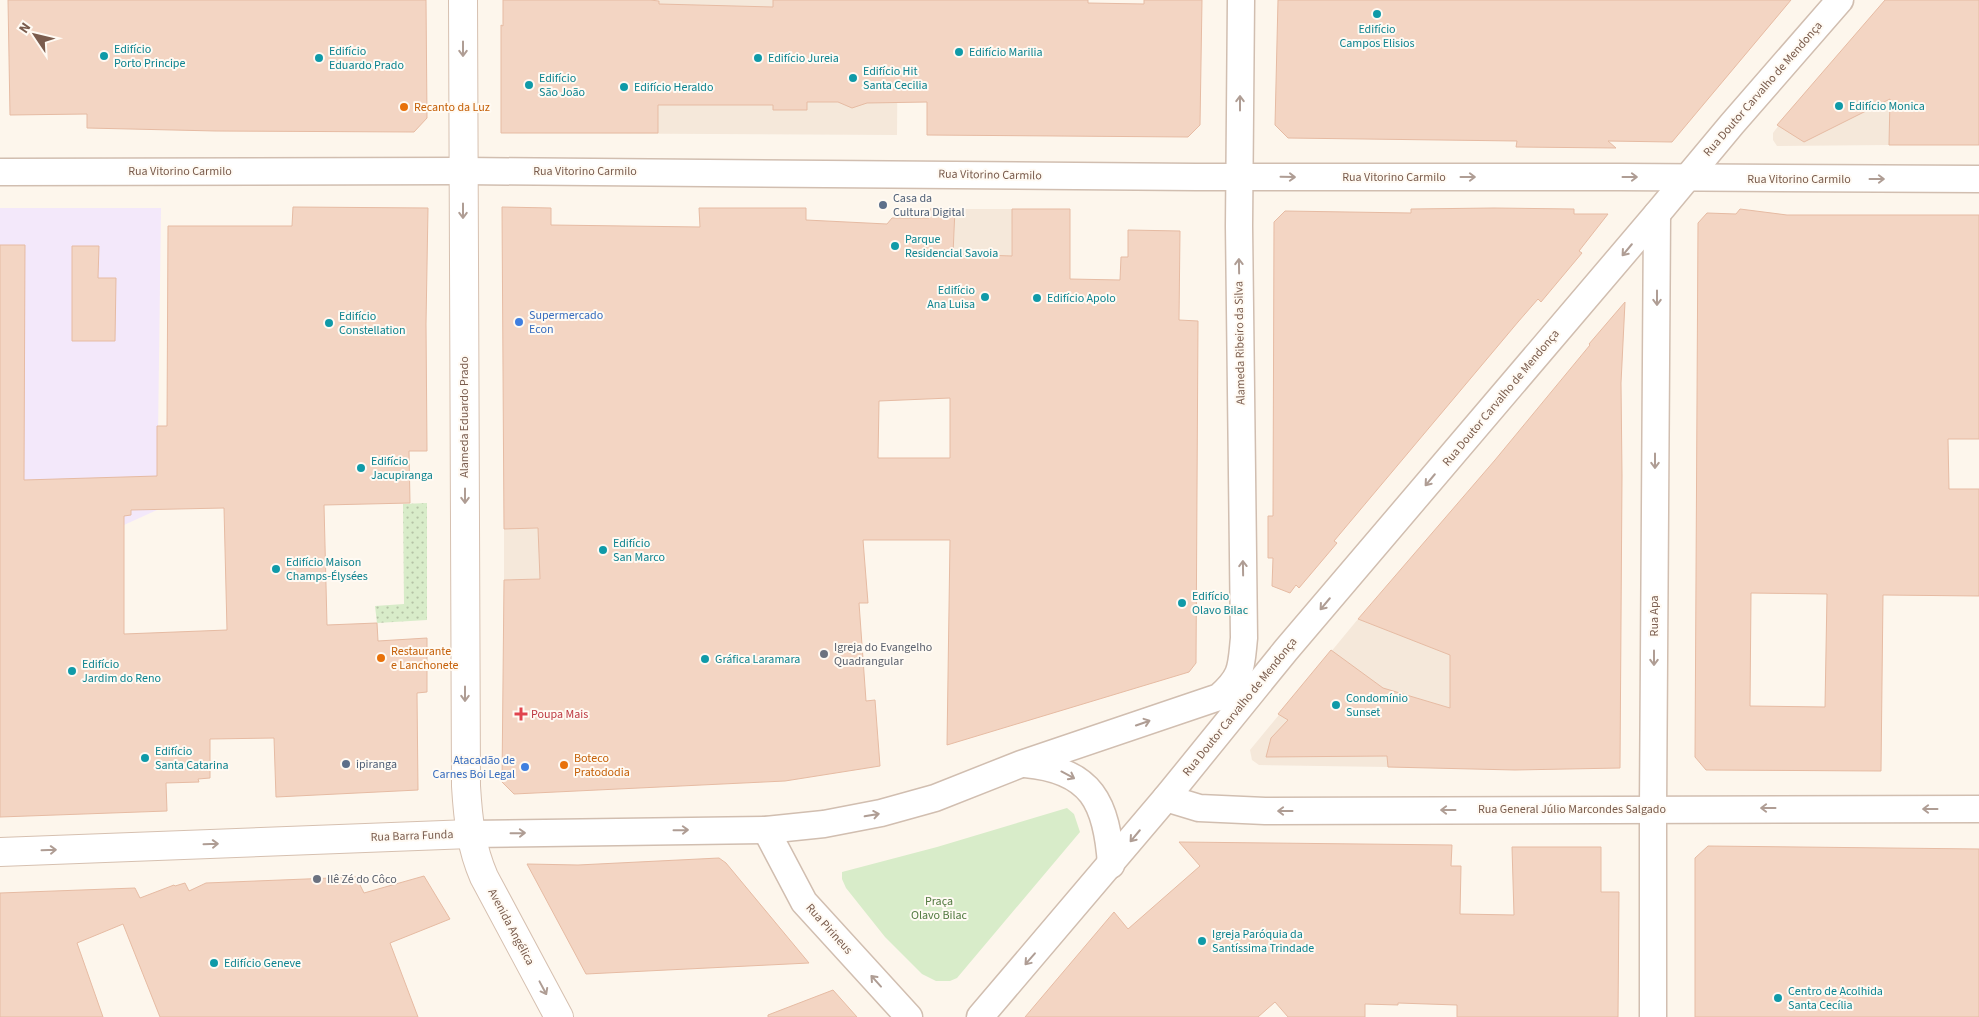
<svg xmlns="http://www.w3.org/2000/svg" width="1979" height="1017" font-family="'Source Sans 3',sans-serif">
<defs>
<pattern id="garden-dots" width="8" height="8" patternUnits="userSpaceOnUse" patternTransform="scale(1.25)"><rect width="8" height="8" fill="#d8ecc9"/><path d="M2 2h.1M6 6h.1" fill="none" stroke="#b4c2a5" stroke-width="1.8" stroke-linecap="round"/></pattern>
</defs>
<rect width="100%" height="100%" fill="#fdf6ec"/>
<!-- residential -->
<g fill="#f5e8da">
<path d="M659,0h239l-1,135 -396,-2v-108h158z"/>
<path d="M1890,80l-1,65 -112,1 -4,-6v-7l15,-20z"/>
<path d="M955,209h57l-2,190 -61,-1z"/>
<path d="M695,526l22,47 -213,7v-51z"/>
<path d="M1358,619l92,36v53l-40,-12 -23,19 1,52 -129,-2 -7,-5 -2,-10z"/>
</g>
<!-- education -->
<path fill="#f3e8fa" d="M0,208h161l-4,302 -33,15 -124,6z"/>
<!-- park -->
<path fill="#d8ecc9" d="M1067,808l7,6 6,18 -123,146 -7,3h-14l-14,-7 -37,-37 -39,-49 -4,-9v-7l95,-25z"/>
<!-- garden -->
<path fill="url(#garden-dots)" d="M427,503v117l-50,3 -2,-17 29,-2 -1,-100z"/>
<!-- building -->
<g fill="#f3d5c3" stroke="#e6bba3" fill-rule="evenodd">
<path d="M8,0h418l1,118 -13,14 -198,-1 -129,-3v-14l-77,1z"/>
<path d="M503,0h147l9,1v3l114,3v-7h315v3l56,1v-4h58l-2,125 -12,12 -261,-2v-33l-60,1 -15,5 -14,-6h-31v8h-34v-5h-115v28h-157v-108l2,1z"/>
<path d="M1278,0h513l-119,142 -64,-1 8,7 -100,-1 1,-6 -229,-3 -13,-13z"/>
<path d="M1885,0h94v145h-90l1,-46 -86,43 -27,-17z"/>
<path d="M293,207l135,1 -2,116 1,127h-18l1,52 -86,2 3,120 50,-2 1,18 49,-3v54l-10,1 1,97 -142,7 -2,-59 -64,1v39l-12,1 1,3 -33,1 1,28 -167,6v-572h25l-1,235 133,-4v-50h10l1,-200h124zM224,508l3,122 -103,4v-118l7,-1v-5z"/>
<path d="M502,207l49,1v17l149,2 -1,-19h107v12l81,4 5,-6h37l1,-9h25l-2,45 59,2v-47h58v70l50,1 1,-23h7v-27l52,1 -1,89 19,1 -2,342 -7,9 -242,73 3,-205h-87l5,63h-9l7,98 9,-1 5,66 -95,15 -271,13 -12,-12 2,-202 36,-1 -2,-51 -34,1zM950,398v60h-72l1,-57z"/>
<path d="M1494,208l80,1v5h34l-29,37 3,2 -41,49 -3,-3 -20,23 -184,219 3,2 -38,45 -3,-3 -6,8 -18,-7 1,-28h-5v-42h5l1,-294 11,-11 126,2v-4z"/>
<path d="M1740,209l47,6h192v224h-31l1,50h30v107l-96,-1 -2,176 -175,-1 -11,-13 3,-534 9,-10 29,1zM1751,593l76,1 -2,113 -75,-1z"/>
<path d="M72,246h27l-1,32h18l-1,63h-43z"/>
<path d="M1625,302l-4,81 1,93 -2,292 -105,2 -127,-3 -1,-11 -121,1 5,-19 17,-18 -10,-6 53,-64 52,38 67,20v-53l-92,-36 137,-159 95,-115 -1,-1z"/>
<path d="M1179,842l273,3 -1,21h10l-1,48 54,1 -2,-68h89v45h18l-1,125h-161v-12l-59,-2v2l-33,-1v13h-77l-13,-15 -17,15h-233l89,-105 14,17 72,-63z"/>
<path d="M1708,846l271,3v168h-284v-159z"/>
<path d="M719,858l7,5 83,100 -223,11 -59,-110 51,1z"/>
<path d="M424,876l26,43 -60,24 28,74h-258l-37,-93 -46,19 26,74h-103v-124l135,-5 5,10 34,-13 1,1 10,-3 4,8 17,-8 150,-6 8,16z"/>
<path d="M833,990l24,27h-89v-2z"/>
</g>
<g fill="none" stroke-linecap="round" stroke-linejoin="round">
<defs>
<g id="street">
<path d="M0,172l463,-1 733,6h425l358,2"/>
<path d="M1025,764c67,6 82,39 86,101"/>
<path d="M1166,798l33,10 66,3 714,-2"/>
<path d="M766,830l38,72 105,115"/>
<path d="M470,834l296,-4 58,-6 57,-11 54,-15 86,-34 198,-67c24,-21 22,-30 25,-59l-5,-412 2,-226"/>
<path d="M980,1017l186,-219 120,-148 371,-436 75,-90 108,-124"/>
<path d="M1653,1017v-209l4,-594"/>
</g>
<g id="secondary">
<path d="M463,0l3,786c2,33 5,61 18,91l75,140"/>
<path d="M0,852l470,-18"/>
</g>
</defs>
<!-- street casing -->
<use href="#street" stroke="#d1beb0" stroke-width="29"/>
<!-- secondary casing -->
<use href="#secondary" stroke="#d6c0b0" stroke-width="30"/>
<!-- street -->
<use href="#street" stroke="#fff" stroke-width="26"/>
<!-- secondary -->
<use href="#secondary" stroke="#fff" stroke-width="28"/>
</g>
<!-- one-way arrows -->
<defs><path id="oneway-shaft" d="M-6 0H5M1.5-3L5.5 0L1.5 3" fill="none" stroke-width="1.6" stroke-linecap="round" stroke-linejoin="round" transform="scale(1.25)"/></defs>
<g stroke="#af9d94">
<use href="#oneway-shaft" transform="translate(463 49) rotate(90)"/>
<use href="#oneway-shaft" transform="translate(1240 103) rotate(-90)"/>
<use href="#oneway-shaft" transform="translate(1288 177) rotate(1)"/>
<use href="#oneway-shaft" transform="translate(1468 177)"/>
<use href="#oneway-shaft" transform="translate(1630 177)"/>
<use href="#oneway-shaft" transform="translate(1877 179)"/>
<use href="#oneway-shaft" transform="translate(463 211) rotate(90)"/>
<use href="#oneway-shaft" transform="translate(1627 250) rotate(130)"/>
<use href="#oneway-shaft" transform="translate(1239 266) rotate(-91)"/>
<use href="#oneway-shaft" transform="translate(1657 298) rotate(90)"/>
<use href="#oneway-shaft" transform="translate(1655 461) rotate(90)"/>
<use href="#oneway-shaft" transform="translate(1430 480) rotate(130)"/>
<use href="#oneway-shaft" transform="translate(465 496) rotate(90)"/>
<use href="#oneway-shaft" transform="translate(1243 568) rotate(-91)"/>
<use href="#oneway-shaft" transform="translate(1325 604) rotate(130)"/>
<use href="#oneway-shaft" transform="translate(1654 658) rotate(90)"/>
<use href="#oneway-shaft" transform="translate(465 694) rotate(90)"/>
<use href="#oneway-shaft" transform="translate(1143 723) rotate(-19)"/>
<use href="#oneway-shaft" transform="translate(1068 775) rotate(28)"/>
<use href="#oneway-shaft" transform="translate(1768 808) rotate(-180)"/>
<use href="#oneway-shaft" transform="translate(1930 809) rotate(-180)"/>
<use href="#oneway-shaft" transform="translate(1448 810) rotate(180)"/>
<use href="#oneway-shaft" transform="translate(1285 811) rotate(180)"/>
<use href="#oneway-shaft" transform="translate(872 815) rotate(-10)"/>
<use href="#oneway-shaft" transform="translate(681 830) rotate(-1)"/>
<use href="#oneway-shaft" transform="translate(518 833) rotate(-1)"/>
<use href="#oneway-shaft" transform="translate(1135 836) rotate(130)"/>
<use href="#oneway-shaft" transform="translate(211 844) rotate(-2)"/>
<use href="#oneway-shaft" transform="translate(49 850) rotate(-2)"/>
<use href="#oneway-shaft" transform="translate(1030 959) rotate(131)"/>
<use href="#oneway-shaft" transform="translate(876 981) rotate(-132)"/>
<use href="#oneway-shaft" transform="translate(543 988) rotate(62)"/>
</g>
<!-- markers -->
<g fill="#0f9aa8" stroke="#fffaf3" stroke-width="2">
<circle cx="1377" cy="14" r="5"/>
<circle cx="959" cy="52" r="5"/>
<circle cx="104" cy="56" r="5"/>
<circle cx="319" cy="58" r="5"/>
<circle cx="758" cy="58" r="5"/>
<circle cx="853" cy="78" r="5"/>
<circle cx="529" cy="85" r="5"/>
<circle cx="624" cy="87" r="5"/>
<circle cx="1839" cy="106" r="5"/>
<circle cx="895" cy="246" r="5"/>
<circle cx="985" cy="297" r="5"/>
<circle cx="1037" cy="298" r="5"/>
<circle cx="329" cy="323" r="5"/>
<circle cx="361" cy="468" r="5"/>
<circle cx="603" cy="550" r="5"/>
<circle cx="276" cy="569" r="5"/>
<circle cx="1182" cy="603" r="5"/>
<circle cx="705" cy="659" r="5"/>
<circle cx="72" cy="671" r="5"/>
<circle cx="1336" cy="705" r="5"/>
<circle cx="145" cy="758" r="5"/>
<circle cx="1202" cy="941" r="5"/>
<circle cx="214" cy="963" r="5"/>
<circle cx="1778" cy="998" r="5"/>
</g>
<g fill="#e8710a" stroke="#fffaf3" stroke-width="2">
<circle cx="404" cy="107" r="5"/>
<circle cx="381" cy="658" r="5"/>
<circle cx="564" cy="765" r="5"/>
</g>
<g fill="#5c6f8a" stroke="#fffaf3" stroke-width="2">
<circle cx="883" cy="205" r="5"/>
<circle cx="346" cy="764" r="5"/>
</g>
<g fill="#3f7fe0" stroke="#fffaf3" stroke-width="2">
<circle cx="519" cy="322" r="5"/>
<circle cx="525" cy="767" r="5"/>
</g>
<g fill="#6b7280" stroke="#fffaf3" stroke-width="2">
<circle cx="824" cy="654" r="5"/>
<circle cx="317" cy="879" r="5"/>
</g>
<path fill="#e0444e" stroke="#fffaf3" stroke-width="2" d="M518.5 706.5h5v5h5v5h-5v5h-5v-5h-5v-5h5z"/>
<g text-anchor="middle" dominant-baseline="central" stroke-width="4" stroke-linejoin="round" paint-order="stroke">
<!-- culture labels -->
<g font-size="12" fill="#0d838f" stroke="#fffaf3" text-anchor="start">
<text x="1377" y="29" text-anchor="middle">Edifício<tspan x="1377" dy="14">Campos Elisios</tspan></text>
<text x="114" y="49">Edifício<tspan x="114" dy="14">Porto Principe</tspan></text>
<text x="329" y="51">Edifício<tspan x="329" dy="14">Eduardo Prado</tspan></text>
<text x="969" y="52">Edifício Marilia</text>
<text x="768" y="58">Edifício Jureia</text>
<text x="863" y="71">Edifício Hit<tspan x="863" dy="14">Santa Cecilia</tspan></text>
<text x="539" y="78">Edifício<tspan x="539" dy="14">São João</tspan></text>
<text x="634" y="87">Edifício Heraldo</text>
<text x="1849" y="106">Edifício Monica</text>
<text x="905" y="239">Parque<tspan x="905" dy="14">Residencial Savoia</tspan></text>
<text x="975" y="290" text-anchor="end">Edifício<tspan x="975" dy="14">Ana Luisa</tspan></text>
<text x="1047" y="298">Edifício Apolo</text>
<text x="339" y="316">Edifício<tspan x="339" dy="14">Constellation</tspan></text>
<text x="371" y="461">Edifício<tspan x="371" dy="14">Jacupiranga</tspan></text>
<text x="613" y="543">Edifício<tspan x="613" dy="14">San Marco</tspan></text>
<text x="286" y="562">Edifício Maison<tspan x="286" dy="14">Champs-Élysées</tspan></text>
<text x="1192" y="596">Edifício<tspan x="1192" dy="14">Olavo Bilac</tspan></text>
<text x="715" y="659">Gráfica Laramara</text>
<text x="82" y="664">Edifício<tspan x="82" dy="14">Jardim do Reno</tspan></text>
<text x="1346" y="698">Condomínio<tspan x="1346" dy="14">Sunset</tspan></text>
<text x="155" y="751">Edifício<tspan x="155" dy="14">Santa Catarina</tspan></text>
<text x="1212" y="934">Igreja Paróquia da<tspan x="1212" dy="14">Santíssima Trindade</tspan></text>
<text x="224" y="963">Edifício Geneve</text>
<text x="1788" y="991">Centro de Acolhida<tspan x="1788" dy="14">Santa Cecília</tspan></text>
</g>
<!-- street labels -->
<g font-size="12" fill="#7a5c4d" stroke="#fffaf3">
<text transform="translate(1763 89) rotate(-49)">Rua Doutor Carvalho de Mendonça</text>
<text x="180" y="171">Rua Vitorino Carmilo</text>
<text x="585" y="171">Rua Vitorino Carmilo</text>
<text transform="translate(990 175) rotate(1)">Rua Vitorino Carmilo</text>
<text x="1394" y="177">Rua Vitorino Carmilo</text>
<text x="1799" y="179">Rua Vitorino Carmilo</text>
<text transform="translate(1240 343) rotate(-91)">Alameda Ribeiro da Silva</text>
<text transform="translate(1501 398) rotate(-50)">Rua Doutor Carvalho de Mendonça</text>
<text transform="translate(464 417) rotate(-90)">Alameda Eduardo Prado</text>
<text transform="translate(1654 616) rotate(-90)">Rua Apa</text>
<text transform="translate(1240 707) rotate(-51)">Rua Doutor Carvalho de Mendonça</text>
<text x="1572" y="809">Rua General Júlio Marcondes Salgado</text>
<text transform="translate(412 836) rotate(-2)">Rua Barra Funda</text>
<text transform="translate(511 927) rotate(62)">Avenida Angélica</text>
<text transform="translate(829 929) rotate(48)">Rua Pirineus</text>
</g>
<!-- food labels -->
<g font-size="12" fill="#c56008" stroke="#fffaf3" text-anchor="start">
<text x="414" y="107">Recanto da Luz</text>
<text x="391" y="651">Restaurante<tspan x="391" dy="14">e Lanchonete</tspan></text>
<text x="574" y="758">Boteco<tspan x="574" dy="14">Pratododia</tspan></text>
</g>
<!-- service labels -->
<g font-size="12" fill="#4e5e75" stroke="#fffaf3" text-anchor="start">
<text x="893" y="198">Casa da<tspan x="893" dy="14">Cultura Digital</tspan></text>
<text x="356" y="764">ipiranga</text>
</g>
<!-- shop labels -->
<g font-size="12" fill="#366cbe" stroke="#fffaf3" text-anchor="start">
<text x="529" y="315">Supermercado<tspan x="529" dy="14">Econ</tspan></text>
<text x="515" y="760" text-anchor="end">Atacadão de<tspan x="515" dy="14">Carnes Boi Legal</tspan></text>
</g>
<!-- worship labels -->
<g font-size="12" fill="#5b616d" stroke="#fffaf3" text-anchor="start">
<text x="834" y="647">Igreja do Evangelho<tspan x="834" dy="14">Quadrangular</tspan></text>
<text x="327" y="879">Ilê Zé do Côco</text>
</g>
<!-- health labels -->
<g font-size="12" fill="#be3a42" stroke="#fffaf3" text-anchor="start">
<text x="531" y="714">Poupa Mais</text>
</g>
<!-- park labels -->
<g font-size="12" fill="#537a41" stroke="#fffaf3">
<text x="939" y="901">Praça<tspan x="939" dy="14">Olavo Bilac</tspan></text>
</g>
</g>
<!-- north arrow -->
<g transform="translate(35 35) rotate(305)" stroke="#fffaf3" stroke-width="4" paint-order="stroke">
<path d="M0-4L9 19L0 12L-9 19Z" fill="#7a5c4d"/>
<text y="-8" font-size="14" font-weight="bold" text-anchor="middle" fill="#7a5c4d">N</text>
</g>
</svg>
